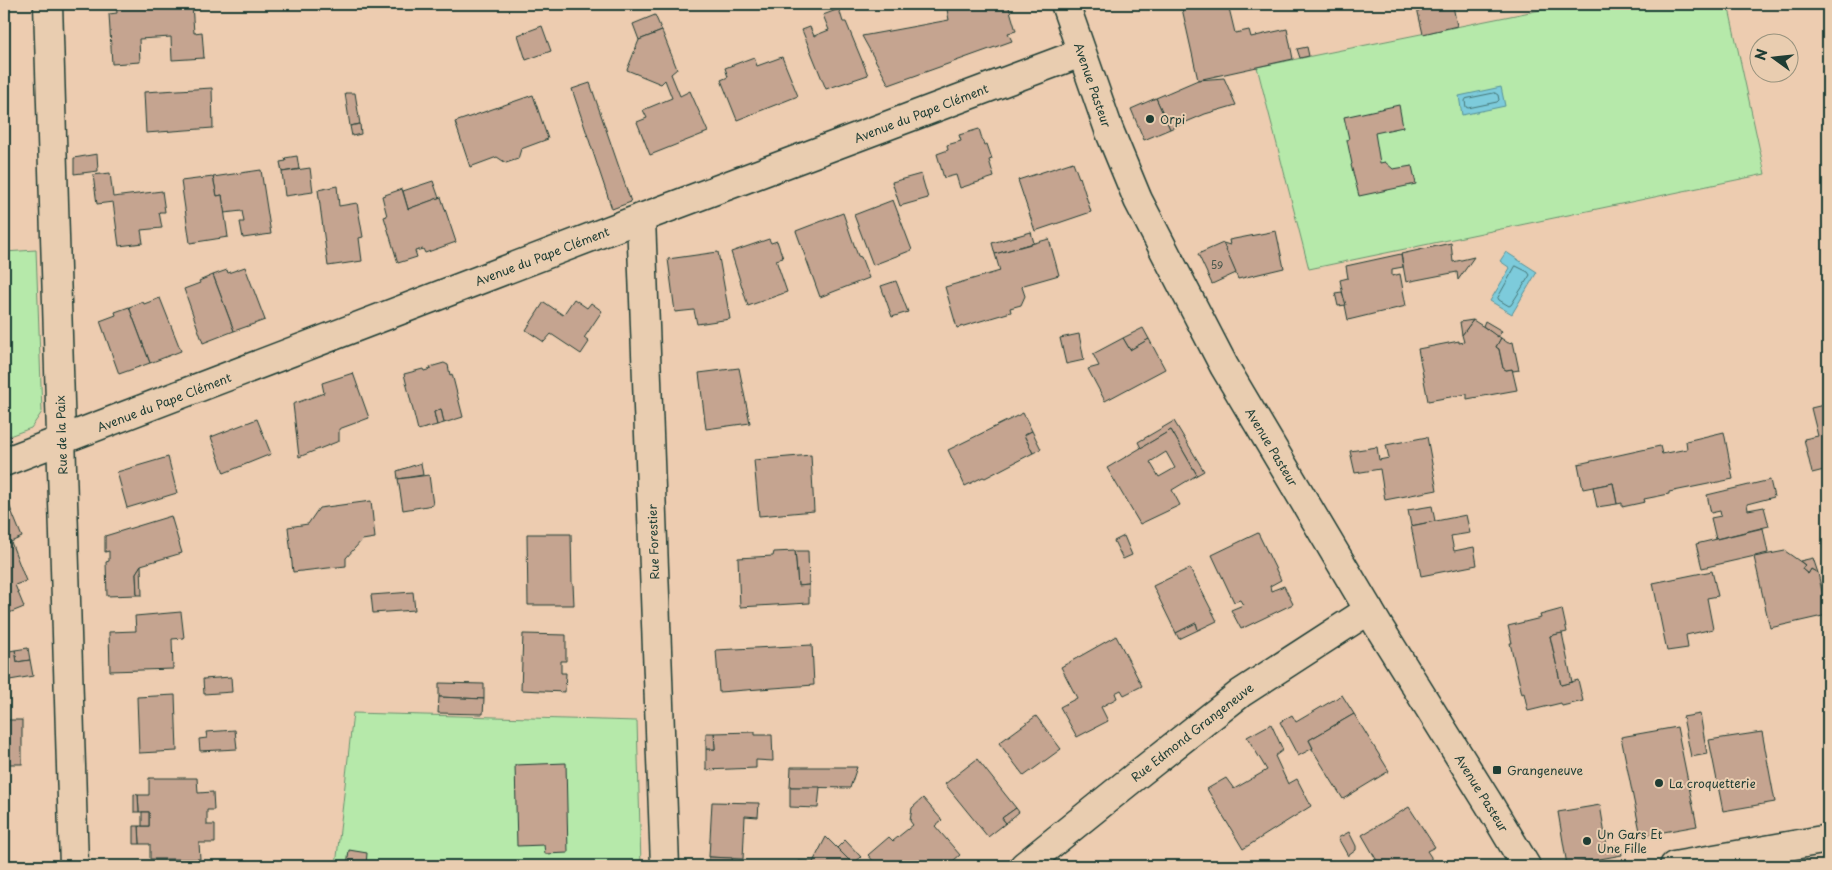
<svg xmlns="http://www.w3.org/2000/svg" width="1832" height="870" font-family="'Playpen Sans',sans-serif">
<rect width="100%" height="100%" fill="#edccb0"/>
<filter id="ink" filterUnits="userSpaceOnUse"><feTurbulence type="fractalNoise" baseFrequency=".02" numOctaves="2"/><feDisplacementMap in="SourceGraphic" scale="10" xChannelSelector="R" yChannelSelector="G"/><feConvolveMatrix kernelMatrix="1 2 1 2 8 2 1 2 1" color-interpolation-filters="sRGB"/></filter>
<g filter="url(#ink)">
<!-- green -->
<g fill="#b6e9aa" stroke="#6a936f">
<path d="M1570,4h158l37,170 -456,95 -52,-202z"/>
<path d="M36,250l6,162 -11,16 -27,10v-186z"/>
<path d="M353,713l284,8 4,145h-305z"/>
</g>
<!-- water -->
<g fill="#7dcbdb" stroke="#579298">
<path d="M1501,87l4,19 -43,9 -3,-19z"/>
<path d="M1506,252l31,20 -25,42 -22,-13 20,-33 -10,-7z"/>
</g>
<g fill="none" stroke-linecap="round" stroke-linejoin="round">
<!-- shore -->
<g stroke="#457677" stroke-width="1">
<path d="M1495,93l3,2 1,5 -2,2 -29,6 -2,-1 -1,-6 1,-2z"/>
<path d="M1516,266l12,6 2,3 -19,30 -2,1 -10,-6 -1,-2z"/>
</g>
</g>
<!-- building -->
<g fill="#c5a490" stroke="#1f3d34" fill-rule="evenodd">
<path d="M116,4h76l2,29 8,-1 2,26 -32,2 -1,-23 -32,2 1,23 -28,2 -3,-50 8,-1z"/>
<path d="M946,4h62l8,27 -8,2 4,8 -123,44 -27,-49 87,-16z"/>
<path d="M1181,4h47l7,29 14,-3 2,7 36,-8 6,30 -95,21z"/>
<path d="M1416,4h45l-8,2 4,20 -34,8z"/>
<path d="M839,9l4,13h3l22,53 -42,14 -24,-59 8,-3 4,9 15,-6 -6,-15z"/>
<path d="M655,15l7,16 -23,9 -6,-16z"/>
<path d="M542,26l9,25 -25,9 -8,-25z"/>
<path d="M662,31l15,38 -6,5 9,22 10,-5 18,41 -58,23 -13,-33 10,-4 -4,-8 29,-12 -7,-18 -4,4 -34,-14 12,-30z"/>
<path d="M1307,47l2,9 -9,2 -3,-9z"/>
<path d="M754,57l3,9 25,-9 16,39 -61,24 -16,-40 7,-3 -3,-9z"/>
<path d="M1224,78l12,27 -31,9 -35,15 -14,-31 42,-18z"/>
<path d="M590,83l41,119 -19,7 -40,-120z"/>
<path d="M212,88l1,40 -67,5 -2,-41z"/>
<path d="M345,93h10l5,31 -10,2z"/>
<path d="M533,95l15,44 -27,10 -3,10 -12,4 -9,-6 -27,10 -15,-45z"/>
<path d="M1156,98l14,31 -26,11 -13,-31z"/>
<path d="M1399,105l4,22 -28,6 5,30 5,-1 8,7 19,-3 4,18 -57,12 -8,-31 1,-1 -5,-24 2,-1 -5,-22z"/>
<path d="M360,124l1,10 -9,2 -2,-10z"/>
<path d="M979,129l5,16 3,-1 5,15 -3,1 5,17 -34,11 -4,-13 -12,3 -7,-24 11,-4 -1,-5 14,-4 -2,-6z"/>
<path d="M97,154l1,17 -24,3v-16z"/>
<path d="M297,156l2,13 -17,3 -2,-10 6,-1 -1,-3z"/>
<path d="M1073,162l6,16 1,-1 11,35 -56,19 -17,-51z"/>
<path d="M310,168l3,24 -28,4 -3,-24z"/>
<path d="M261,170l10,64 -28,4 -3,-16h4l-2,-11 -18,2 -2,-18 -5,1 -4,-19z"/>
<path d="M110,173l3,24 49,-6 3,21h-6l3,16 -21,2 2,13 -24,3 -6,-44 -16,2 -4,-29z"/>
<path d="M921,174l7,24 -28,8 -8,-24z"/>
<path d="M213,177l4,19 5,-1 6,42 -38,6 -9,-62z"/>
<path d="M433,181l6,17 -31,11 -5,-18z"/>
<path d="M337,186l2,20 18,-3 6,34 -4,1 3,23 -34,5 -10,-76z"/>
<path d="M402,189l6,20 33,-12 15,45 -31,11 -2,-4 -8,2 2,6 -19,6 -14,-46 3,-1 -5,-20z"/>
<path d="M893,200l19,50 -39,15 -19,-50z"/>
<path d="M843,213l15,43 3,1 8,21 -49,19 -24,-66z"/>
<path d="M1276,231l8,37 -46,11 -15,-36 7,2 -1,-5z"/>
<path d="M1031,232l3,11 -39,11 -3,-11z"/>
<path d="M769,239l2,4 6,-2 6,17 -7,2 11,32 -39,14 -17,-54z"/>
<path d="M1049,239l10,36 -35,10 -2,2 3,9 -4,9 -11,3 1,4 -54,16 -12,-41 55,-16 -5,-17z"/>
<path d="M1223,243l13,30 -24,11 -14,-30z"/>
<path d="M1451,243l2,19 21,-5 -16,23 -1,-8 -51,10 -5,-28z"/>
<path d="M718,252l12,67 -33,5 -3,-14 -19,2 -7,-53z"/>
<path d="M1401,254l2,13 -11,2v7l8,-2 6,32 -58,14 -8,-40 8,-2 -2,-12z"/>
<path d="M245,267l20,53 -31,11 -21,-56 14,-5 1,3z"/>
<path d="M213,275l21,56 -31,12 -19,-54 16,-6 -1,-2z"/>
<path d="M896,281l12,31 -16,5 -11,-31z"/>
<path d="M1342,292l4,13 -8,1 -3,-13z"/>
<path d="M160,298l21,53 -31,12 -21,-56 14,-5 1,2z"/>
<path d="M574,299l13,9 4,-5 11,8 -18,27 5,4 -8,12 -30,-20 -7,8 -18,-12 18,-28 19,13z"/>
<path d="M129,307l21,56 -31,11 -19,-53 16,-6 -1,-3z"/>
<path d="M1473,320l28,18 -5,9 3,2 4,19 3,2 6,-1 5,21 -50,9v-5l-39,7 -10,-52 41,-8v2l5,-1 -2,-7z"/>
<path d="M1473,320l-11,15 -2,-13z"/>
<path d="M1485,321l17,10 -4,6 -15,-11z"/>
<path d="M1143,328l6,11 -19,11 -7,-12z"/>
<path d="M1079,334l5,26 -18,4 -6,-26z"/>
<path d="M1123,338l7,12 19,-11 16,30 -60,32 -17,-32 11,-3 -6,-12z"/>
<path d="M1501,338l7,5 5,-1 6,28 -6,1 -1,-2 -6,1 -3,-2 -4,-19 -3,-2z"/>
<path d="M444,363l4,2 2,10 2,-1 11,43 -19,6 -3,-14 -7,3 3,13 -19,5 -14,-56 19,-5 1,2 7,-2 -1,-2z"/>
<path d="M739,368l11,55 -44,6 -7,-56z"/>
<path d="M353,373l16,45 -30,11v12l-40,16 -6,-53 31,-11 -2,-10z"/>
<path d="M1828,404v65l-16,4 -8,-34 14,-3 -7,-28z"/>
<path d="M441,409l3,14 -7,2 -3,-13z"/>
<path d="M1023,413l9,18 -8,4 9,18 -48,25 -2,-1 -18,9 -17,-36z"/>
<path d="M257,419l14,35 -47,19 -13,-36z"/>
<path d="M1174,421l30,50 -7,4 -26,-45 -30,18 -3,-6z"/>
<path d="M1171,430l26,45 -25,15 8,15 -40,19 -33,-56zM1166,452l9,16 -16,9 -9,-15z"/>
<path d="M1032,431l9,18 -8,4 -9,-18z"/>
<path d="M1724,432l9,47 -64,13v2l-25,5 1,3 -23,5v-4l-5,1 -4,-21 -30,6 -5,-25 82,-18 2,8 25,-5 -1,-8z"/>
<path d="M1427,437l10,53 -52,10 -5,-31 -25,4 -5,-22 27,-4 2,13 10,-2 -3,-13z"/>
<path d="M811,455l3,56 -55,5 -5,-56z"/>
<path d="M168,457l9,36 -50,15 -10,-36z"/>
<path d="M421,463l2,12 -25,4 -1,-8z"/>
<path d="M429,475l4,30 -30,5 -5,-31z"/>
<path d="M1770,480l4,17 -27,7 1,6 16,-3 5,19 -53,13 -5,-21 10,-2 -1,-5 -9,2 -4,-18z"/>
<path d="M1613,483l4,21 -20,3 -4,-20z"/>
<path d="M371,501l4,37 -13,2 -16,18v8l-53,6 -5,-45 20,-3 11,-16z"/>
<path d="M9,505l13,32 -18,8v-38z"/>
<path d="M1432,506l3,15 -24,5 -3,-16z"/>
<path d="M1466,515l4,18 -19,3 3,15 20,-4 3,18 -56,11 -10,-50z"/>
<path d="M171,516l11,37 -41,12 -5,8 1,22 -30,1 -1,-34 3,-1v-10l-4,1v-16z"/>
<path d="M1763,528l5,25 -66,15 -6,-24z"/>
<path d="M1258,533l23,47 -11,6 1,5 13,-5 9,18 -52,25 -10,-19 12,-5 -3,-5 -6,2 -22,-47z"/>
<path d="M527,534h44l1,50h1l1,21h-46z"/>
<path d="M1124,536l8,19 -9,4 -9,-18z"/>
<path d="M11,542l15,39 -11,4 9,22 -20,8v-70z"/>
<path d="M795,551h13l1,34 -11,1z"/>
<path d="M795,551l3,35 11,-1v18l-69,4 -2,-49 35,-2 1,-4z"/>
<path d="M1785,551l20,14 -3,4 6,5 3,-5 7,4 9,42 -57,13 -16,-71z"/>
<path d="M1813,558l5,15 -7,-4 -3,5 -6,-5 3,-4 -5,-4z"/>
<path d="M141,565l1,30h-5l-1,-22z"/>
<path d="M1190,568l27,53 -19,9 -2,-7 -20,10 -23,-47z"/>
<path d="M1712,571l6,25 -11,2 6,31 -27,6 2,13 -21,3 -14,-68z"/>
<path d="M413,592l2,18 -42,3 -2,-18z"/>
<path d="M1562,609l5,23 -17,4 11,49 17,-5 5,21 -21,5 -1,-3 -33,8 -4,-18 -2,1 -12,-51h2l-4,-17 33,-8 -1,-3z"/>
<path d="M181,612l3,26 -12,1 1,30 -63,2 -1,-39 27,-1 -1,-15z"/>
<path d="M1196,623l2,7 -19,9 -3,-6z"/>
<path d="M1562,633l10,49 -11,3 -11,-49z"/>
<path d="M523,634l43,1v26h-5v12h5l-1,19 -44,-2z"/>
<path d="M1116,636l26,50 -18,9 -3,-5 -6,3 2,5 -16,9 7,14 -31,16 -17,-30 17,-9 -16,-31z"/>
<path d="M812,645l2,40 -95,7 -3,-42z"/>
<path d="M28,648l2,12 -13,2 -2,-12z"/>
<path d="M15,650l2,12 13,-2 3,16 -29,5v-29z"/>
<path d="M231,677l1,15 -28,2 -1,-15z"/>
<path d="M439,683l45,1v15l-45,-2z"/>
<path d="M175,695l2,56 -38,2 -2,-56z"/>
<path d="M1342,695l12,19 -45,26 4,8 -15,8 -18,-34 12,-7 4,7z"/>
<path d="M439,697l45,2 -1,15 -45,-1z"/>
<path d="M1354,714l35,57 -46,28 -31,-50 1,-1 -4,-8z"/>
<path d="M1700,714l7,40 -16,3 -8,-40z"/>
<path d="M1036,716l25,33 -37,27 -25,-33z"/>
<rect x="4" y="720" width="18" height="44"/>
<path d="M1271,724l12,26 -8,6 13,28 9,-5 14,27 -68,43 -36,-60 19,-11 8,11 33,-19 -20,-33z"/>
<path d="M1677,727l20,99 -56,10 -20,-99z"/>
<path d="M235,730l2,19 -37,2 -1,-12 8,-1 -1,-6z"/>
<path d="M755,732v3h17l1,26 -17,-1v8l-50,2v-21h9l-1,-16z"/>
<path d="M1762,732l13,70 -52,9 -14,-71z"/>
<path d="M706,733h8l1,16h-9z"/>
<path d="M977,759l39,49 -14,10 4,5 -18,14 -43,-53z"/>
<path d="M566,763l2,90 -23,1 -1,-9 -27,1 -2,-81z"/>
<path d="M791,767h66l-7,21 -60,-1z"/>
<path d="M149,778h48l1,15 15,-1 1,18h-7v15h8v18h-16l1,16h-50v-15h-10l-1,-18h10v-14h-10l-1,-17h11z"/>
<path d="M790,787h30l-2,21 -28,-1z"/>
<path d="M134,794l4,1 1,17h-5z"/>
<path d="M923,798l19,22 -7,6 25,29 -13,11h-76l4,-3 -7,-8 21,-18 4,4 20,-16 -3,-4 2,-13z"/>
<path d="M712,802l47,1 -1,14 -13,-1 -2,43 -34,-2z"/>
<path d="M1600,805l7,42 13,-2 2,10 -55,10 -9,-53z"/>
<path d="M1409,807l26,40 -8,4 4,6v6l-6,3h-20v-1l-3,1h-22l-18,-31z"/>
<path d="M1016,808l3,4 -13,11 -4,-5z"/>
<rect x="142" y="812" width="7" height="14"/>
<path d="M134,826h5l1,18h-6z"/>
<path d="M1349,832l7,14v4l-8,6 -10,-18z"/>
<path d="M826,837l27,27 -2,2h-33l-5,-4z"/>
<path d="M845,840l16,17 -8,7 -16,-16z"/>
<path d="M349,850l18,3 -1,13h-19z"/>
<path d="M709,857l23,1 1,8h-24z"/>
<path d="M798,861l15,1 5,4h-16z"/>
</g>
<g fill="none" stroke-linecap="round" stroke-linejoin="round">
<defs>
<g id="minor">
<path d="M48,4l26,862"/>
<path d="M641,218l24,648"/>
<path d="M4,462l637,-244 440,-165"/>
<path d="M1024,866l113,-91 104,-82 128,-83"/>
<path d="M1674,866l154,-27"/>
</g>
<path id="major" d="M1065,4l44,126 29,70 86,166 155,261 110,177 37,62"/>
</defs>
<!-- minor casing -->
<use href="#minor" stroke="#1f3d34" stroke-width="31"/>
<!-- major casing -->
<use href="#major" stroke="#1f3d34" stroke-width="31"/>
<!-- minor -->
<use href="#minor" stroke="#e9cdb0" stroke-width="28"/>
<!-- major -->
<use href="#major" stroke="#e9cdb0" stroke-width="28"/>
</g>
</g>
<!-- markers -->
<g fill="#1f3d34" stroke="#e9cdb0" stroke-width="2">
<circle cx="1150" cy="119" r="5"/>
<rect x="1492" y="765" width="10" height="10" rx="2.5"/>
<circle cx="1659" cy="783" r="5"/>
<circle cx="1587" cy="841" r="5"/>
</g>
<g text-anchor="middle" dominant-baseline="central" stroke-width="4" stroke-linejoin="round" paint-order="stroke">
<!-- number labels -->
<g font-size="10" fill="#48574b">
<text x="1217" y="264">59</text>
</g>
<!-- street labels -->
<g font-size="12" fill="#1f3d34" stroke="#e9cdb0">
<text transform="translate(1093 85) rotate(71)">Avenue Pasteur</text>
<text transform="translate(921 113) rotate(-21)">Avenue du Pape Clément</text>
<text transform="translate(542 256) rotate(-21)">Avenue du Pape Clément</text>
<text transform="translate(164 402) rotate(-21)">Avenue du Pape Clément</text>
<text transform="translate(61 435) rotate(-92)">Rue de la Paix</text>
<text transform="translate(1272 447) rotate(59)">Avenue Pasteur</text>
<text transform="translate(653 542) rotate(-92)">Rue Forestier</text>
<text transform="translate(1192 732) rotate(-38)">Rue Edmond Grangeneuve</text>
<text transform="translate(1482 793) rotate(58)">Avenue Pasteur</text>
</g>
<!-- poi labels -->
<g font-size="12" fill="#1f3d34" stroke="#e9cdb0" text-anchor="start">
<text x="1160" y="119">Orpi</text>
<text x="1507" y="770">Grangeneuve</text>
<text x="1669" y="783">La croquetterie</text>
<text x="1597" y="834">Un Gars Et<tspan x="1597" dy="14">Une Fille</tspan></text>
</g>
</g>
<!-- margin -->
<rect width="1832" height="870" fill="none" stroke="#e9cdb0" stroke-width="20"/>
<rect x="10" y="10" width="1812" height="850" fill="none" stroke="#1f3d34" stroke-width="2" filter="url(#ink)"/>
<!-- north arrow -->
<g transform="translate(1774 58) rotate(285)"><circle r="24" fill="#e9cdb0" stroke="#98937e"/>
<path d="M0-4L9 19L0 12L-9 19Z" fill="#1f3d34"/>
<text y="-8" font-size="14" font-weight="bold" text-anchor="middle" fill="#1f3d34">N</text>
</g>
</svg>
